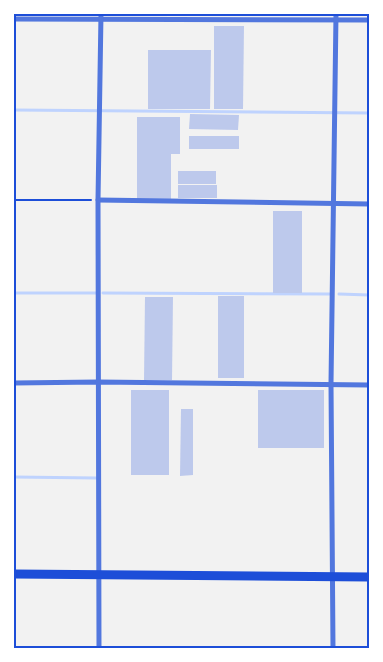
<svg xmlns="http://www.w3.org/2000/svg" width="383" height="662" font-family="Commissioner,sans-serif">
<rect width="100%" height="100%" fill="#f2f2f2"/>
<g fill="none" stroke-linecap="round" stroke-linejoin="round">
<!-- stream -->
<g stroke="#bfd3fe" stroke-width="3">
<path d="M14,110l355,3"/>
<path d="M14,293h82"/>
<path d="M103,293l227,1"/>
<path d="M339,294l30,1"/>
<path d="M14,477l82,1"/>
</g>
</g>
<!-- building -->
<g fill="#bdc9ec">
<path d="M214,26h30l-1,83h-29z"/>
<path d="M148,50h63l-1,59h-62z"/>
<path d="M190,114l49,1 -1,15 -49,-1z"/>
<path d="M137,117h43v37h-9v45h-34z"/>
<rect x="189" y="136" width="50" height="13"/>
<rect x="178" y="171" width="38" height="13"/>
<rect x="178" y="185" width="39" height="13"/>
<rect x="273" y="211" width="29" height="82"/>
<rect x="218" y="296" width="26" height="82"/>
<path d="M145,297h28l-1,83h-28z"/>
<rect x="131" y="390" width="38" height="85"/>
<rect x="258" y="390" width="66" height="58"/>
<path d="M181,409h12v66l-13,1z"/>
</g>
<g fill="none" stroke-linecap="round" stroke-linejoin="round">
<!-- path -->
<path stroke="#1d4ed8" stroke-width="2" d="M14,200h77"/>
<!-- minor -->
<g stroke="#5277de" stroke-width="5">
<path d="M14,19l355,1"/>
<path d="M98,200l271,4"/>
<path d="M14,383l84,-1 271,3"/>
<path d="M99,648l-1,-448 3,-186"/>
<path d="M333,648l-2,-264 5,-370"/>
</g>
<!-- secondary -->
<path stroke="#1d4ed8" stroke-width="9" d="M14,574l355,3"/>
</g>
<!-- border -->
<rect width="383" height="662" fill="none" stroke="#ffffff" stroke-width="30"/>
<rect x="15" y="15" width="353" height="632" fill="none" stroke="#1d4ed8" stroke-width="2"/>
</svg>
